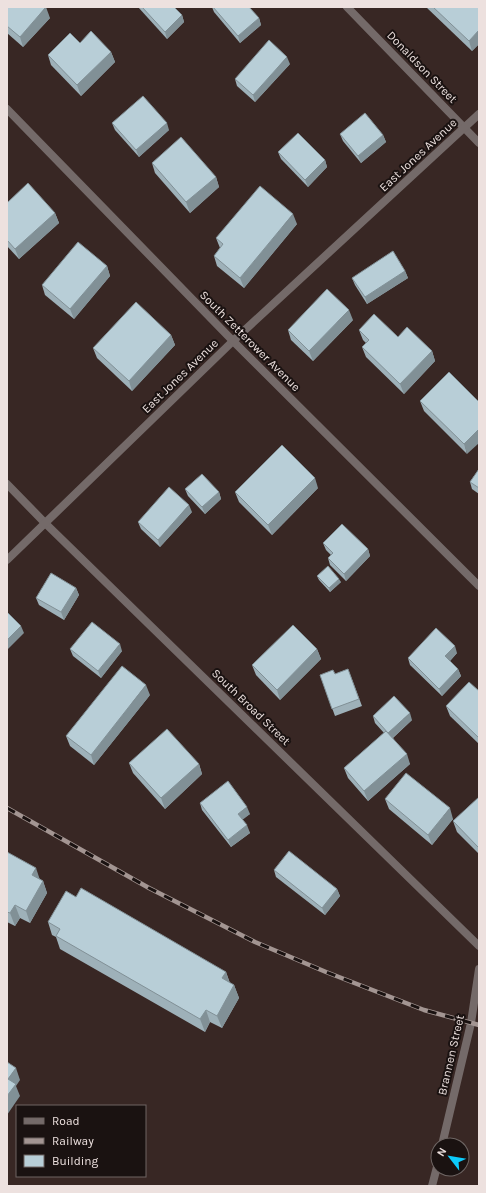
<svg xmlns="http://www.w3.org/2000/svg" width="486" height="1193" font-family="Karla,sans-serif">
<rect width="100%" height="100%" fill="#382724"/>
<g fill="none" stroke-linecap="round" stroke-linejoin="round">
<!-- minor -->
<g stroke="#746a69" stroke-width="8">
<path d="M347,7l132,136"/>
<path d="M7,484l38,39 434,423"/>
<path d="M7,560l226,-219 246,-227"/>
</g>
<!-- tertiary -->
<g stroke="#746a69" stroke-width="8">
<path d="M7,109l226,232 246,245"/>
<path d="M442,1145l29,-122 8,-54"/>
<path d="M432,1186l6,-23"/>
</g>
<defs>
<path id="rail" d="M7,808l142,80 106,54 71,30 98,38 55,15"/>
</defs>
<!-- rail casing -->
<use href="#rail" stroke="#a39592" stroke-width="4.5"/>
<!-- rail -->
<use href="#rail" stroke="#1a1211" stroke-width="3" stroke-dasharray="9" stroke-linecap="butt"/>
</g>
<!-- wall -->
<g fill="#9eb1b9">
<path d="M7,7l43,11 -27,29 -16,-14z"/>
<path d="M138,7h36l8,8 2,7 -17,17z"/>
<path d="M212,7h37l10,11 2,7 -21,18 -26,-31z"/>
<path d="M426,7h53v37l-7,7z"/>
<path d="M80,43l31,9 4,10 -34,34 -30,-31 -3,-10z"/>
<path d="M290,64l-35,38 -18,-16 -2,-7z"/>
<path d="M112,123l57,7 -30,27 -24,-27z"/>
<path d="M340,134l43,1 3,7 -25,21 -18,-22z"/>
<path d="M278,152l47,8 2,7 -19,20 -27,-28z"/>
<path d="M152,163l64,14 3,10 -29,26 -35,-40z"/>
<path d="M7,203l48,10 4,10 -40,36 -12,-13z"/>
<path d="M297,224l-53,64 -27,-22 -3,-10 6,-8 -4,-10z"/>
<path d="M107,266l3,10 -36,43 -29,-24 -3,-10z"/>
<path d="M405,271l3,7 -41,26 -12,-19 -3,-7z"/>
<path d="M353,320l-40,41 -22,-21 -3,-10z"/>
<path d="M359,330l39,7 34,14 3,10 -31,33 -38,-37 -4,-10 4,-4 -3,-3z"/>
<path d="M171,335l4,10 -43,46 -35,-33 -4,-10z"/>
<path d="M449,372l18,82 -43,-43 -4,-10z"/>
<path d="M479,469v25l-7,-5 -2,-7z"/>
<path d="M318,488l-46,47 -33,-33 -4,-10z"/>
<path d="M185,489l34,3 2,7 -16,15 -17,-18z"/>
<path d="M192,512l-32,35 -19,-18 -3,-7z"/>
<path d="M323,543l45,6 2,7 -24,25 -16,-16 -2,-7 3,-3 -5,-5z"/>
<path d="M317,576l24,6 -11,10 -11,-12z"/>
<path d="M76,588l3,7 -15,25 -25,-15 -3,-7z"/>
<path d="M70,649l52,2 -21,27 -28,-22z"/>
<path d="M317,649l4,10 -41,41 -24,-25 -4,-10z"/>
<path d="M457,653l-7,8 8,8 3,7 -19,20 -32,-31 -2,-7z"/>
<path d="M348,669l14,37 -27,10 -15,-41 15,-1z"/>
<path d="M479,691v53l-29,-28 -4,-10z"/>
<path d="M150,695l-56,70 -24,-19 -4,-10z"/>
<path d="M373,716l39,4 -19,18 17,26 -42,37 -20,-23 -4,-10 40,-35 -9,-10z"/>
<path d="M129,763l70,1 3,10 -37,35 -32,-36z"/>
<path d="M479,797v57l-22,-22 -4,-11z"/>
<path d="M385,799l68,20 -21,26 -43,-36z"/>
<path d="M200,803l50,11 -8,5 8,14 -19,14 -29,-37z"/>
<path d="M7,852l33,27 3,2 4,12 -17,30 -10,-5 -5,8 -8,-4z"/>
<path d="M274,870l63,19 3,7 -15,19 -49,-38z"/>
<path d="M76,897l150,75 4,11 4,2 5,13 -17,30 -12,-6 -5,10 -145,-83 -4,-12 -4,-2 -4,-13z"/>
</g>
<!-- shaded-wall -->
<g fill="#819096">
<path d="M46,7l4,11 -27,29 -3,-10z"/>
<path d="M182,15l2,7 -17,17 -2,-7z"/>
<path d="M259,18l2,7 -21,18 -2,-7z"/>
<path d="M479,30v14l-7,7 -3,-10z"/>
<path d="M111,52l4,10 -34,34 -4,-11z"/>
<path d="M287,57l3,7 -35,38 -2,-7z"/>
<path d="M167,123l2,7 -30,27 -3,-7z"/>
<path d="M383,135l3,7 -25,21 -3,-7z"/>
<path d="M325,160l2,7 -19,20 -3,-7z"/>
<path d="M216,177l3,10 -29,26 -4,-11z"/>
<path d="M55,213l4,10 -40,36 -4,-10z"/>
<path d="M293,214l4,10 -53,64 -4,-10z"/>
<path d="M107,266l3,10 -36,43 -4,-10z"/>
<path d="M405,271l3,7 -41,26 -2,-7z"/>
<path d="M349,310l4,10 -40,41 -4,-10z"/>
<path d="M171,335l4,10 -43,46 -3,-10z"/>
<path d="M432,351l3,10 -31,33 -4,-10z"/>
<path d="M479,429v14l-12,11 -3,-10z"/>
<path d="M315,478l3,10 -46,47 -4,-10z"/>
<path d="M219,492l2,7 -16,15 -3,-7z"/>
<path d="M189,505l3,7 -32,35 -2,-7z"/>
<path d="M368,549l2,7 -24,25 -2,-7z"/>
<path d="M339,579l2,3 -11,10 -1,-4z"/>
<path d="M76,588l3,7 -15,25 -3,-8z"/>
<path d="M21,626l3,7 -17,17v-10z"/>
<path d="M120,644l2,7 -21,27 -3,-7z"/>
<path d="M455,646l2,7 -9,10 -3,-7z"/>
<path d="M317,649l4,10 -41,41 -3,-10z"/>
<path d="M458,669l3,7 -19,20 -3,-7z"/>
<path d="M146,685l4,10 -56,70 -3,-10z"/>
<path d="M410,713l2,7 -22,20 -2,-7z"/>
<path d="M407,754l3,10 -42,37 -4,-10z"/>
<path d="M199,764l3,10 -37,35 -4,-11z"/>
<path d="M247,807l3,7 -9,7 -3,-7z"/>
<path d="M450,808l3,11 -21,26 -4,-10z"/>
<path d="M247,825l3,8 -19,14 -3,-7z"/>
<path d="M36,868l4,12 -8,-5z"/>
<path d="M43,881l4,12 -17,30 -4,-12z"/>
<path d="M337,889l3,7 -15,19 -3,-7z"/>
<path d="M15,905l5,13 -5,8 -5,-13z"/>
<path d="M226,972l4,12 -8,-6z"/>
<path d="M234,985l5,13 -17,30 -5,-12z"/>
<path d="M206,1010l4,12 -5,10 -5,-13z"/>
<path d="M16,1068l4,12 -4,6 4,10 -13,19v-19l1,-17z"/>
</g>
<!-- building -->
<g fill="#b8ced7" stroke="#819096">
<path d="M7,7h39l-26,30 -13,-11z"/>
<path d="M142,7h32l8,8 -17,17z"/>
<path d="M213,7h36l10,11 -21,18z"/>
<path d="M433,7h46v23l-10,11z"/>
<path d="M91,31l20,21 -34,33 -29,-30 22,-22 10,10z"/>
<path d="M269,40l18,17 -34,38 -18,-16z"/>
<path d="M143,96l24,27 -31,27 -24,-27z"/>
<path d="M365,113l18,22 -25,21 -18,-22z"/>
<path d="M298,133l27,27 -20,20 -27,-28z"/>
<path d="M181,137l35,40 -30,25 -34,-39z"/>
<path d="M28,183l27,30 -40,36 -8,-9v-37z"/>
<path d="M260,186l33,28 -53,64 -26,-22 9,-12 -7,-6z"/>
<path d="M78,242l29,24 -37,43 -28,-24z"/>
<path d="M393,251l12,20 -40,26 -13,-19z"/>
<path d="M327,289l22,21 -40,41 -21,-21z"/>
<path d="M136,302l35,33 -42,46 -36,-33z"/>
<path d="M374,314l24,23 9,-10 25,24 -32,33 -38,-37 7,-7 -10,-10z"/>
<path d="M449,372l30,30v27l-15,15 -44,-43z"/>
<path d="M282,445l33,33 -47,47 -33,-33z"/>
<path d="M479,469v19l-9,-6z"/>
<path d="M202,474l17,18 -17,15 -17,-18z"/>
<path d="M169,487l20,18 -31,35 -20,-18z"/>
<path d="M342,524l26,25 -24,25 -16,-16 5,-5 -10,-10z"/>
<path d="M328,566l11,13 -10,9 -12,-12z"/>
<path d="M51,573l25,15 -15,24 -25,-14z"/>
<path d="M7,612l14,14 -14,14z"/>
<path d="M92,622l28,22 -22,27 -28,-22z"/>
<path d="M293,625l24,24 -40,41 -25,-25z"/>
<path d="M436,628l19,18 -10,10 13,13 -19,20 -31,-31z"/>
<path d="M122,666l24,19 -55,70 -25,-19z"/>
<path d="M348,669l11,30 -27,10 -12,-34 13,-5 2,4z"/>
<path d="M469,682l10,9v47l-33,-32z"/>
<path d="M394,696l16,17 -22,20 -15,-17z"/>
<path d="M167,729l32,35 -38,34 -32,-35z"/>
<path d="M386,731l21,23 -43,37 -20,-23z"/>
<path d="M406,773l44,35 -22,27 -43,-36z"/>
<path d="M228,781l19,26 -9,7 9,11 -19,15 -28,-37z"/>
<path d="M479,797v49l-1,1 -25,-26z"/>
<path d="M289,851l48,38 -15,19 -48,-38z"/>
<path d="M7,852l29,16 -4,7 11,6 -17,30 -11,-6 -5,8 -3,-1z"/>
<path d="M81,888l145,84 -4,6 12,7 -17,31 -11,-6 -6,9 -144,-83 4,-7 -12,-7 18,-31 10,6z"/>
<path d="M7,1062l9,6 -8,11 8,5 -9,12z"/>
</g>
<g text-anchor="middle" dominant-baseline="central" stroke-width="4" stroke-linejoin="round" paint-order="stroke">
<!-- street labels -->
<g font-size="12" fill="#ede1df" stroke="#1a1211">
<text transform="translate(422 67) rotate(46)">Donaldson Street</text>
<text transform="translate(418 155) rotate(-43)">East Jones Avenue</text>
<text transform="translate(250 341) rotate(45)">South Zetterower Avenue</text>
<text transform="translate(180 376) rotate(-44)">East Jones Avenue</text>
<text transform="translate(251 707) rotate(44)">South Broad Street</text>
<text transform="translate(451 1055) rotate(-77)">Brannen Street</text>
</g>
</g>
<!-- border -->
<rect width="486" height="1193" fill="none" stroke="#ede1df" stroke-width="16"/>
<!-- legend -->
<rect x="16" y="1105" width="130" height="72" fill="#1a1211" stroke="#6e6563"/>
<rect x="24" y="1118" width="20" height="6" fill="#746a69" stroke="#6e6563"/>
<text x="52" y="1125" font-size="12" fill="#ede1df">Road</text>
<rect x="24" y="1138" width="20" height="6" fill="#a39592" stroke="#6e6563"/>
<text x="52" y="1145" font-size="12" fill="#ede1df">Railway</text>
<rect x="24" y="1155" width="20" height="12" fill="#b8ced7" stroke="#6e6563"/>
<text x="52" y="1165" font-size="12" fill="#ede1df">Building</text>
<!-- north arrow -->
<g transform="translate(450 1157) rotate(301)"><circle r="19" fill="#1a1211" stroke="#6e6563"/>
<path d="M0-3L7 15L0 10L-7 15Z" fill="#0ccafa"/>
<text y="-6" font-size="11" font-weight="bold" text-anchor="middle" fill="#ede1df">N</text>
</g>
</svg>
